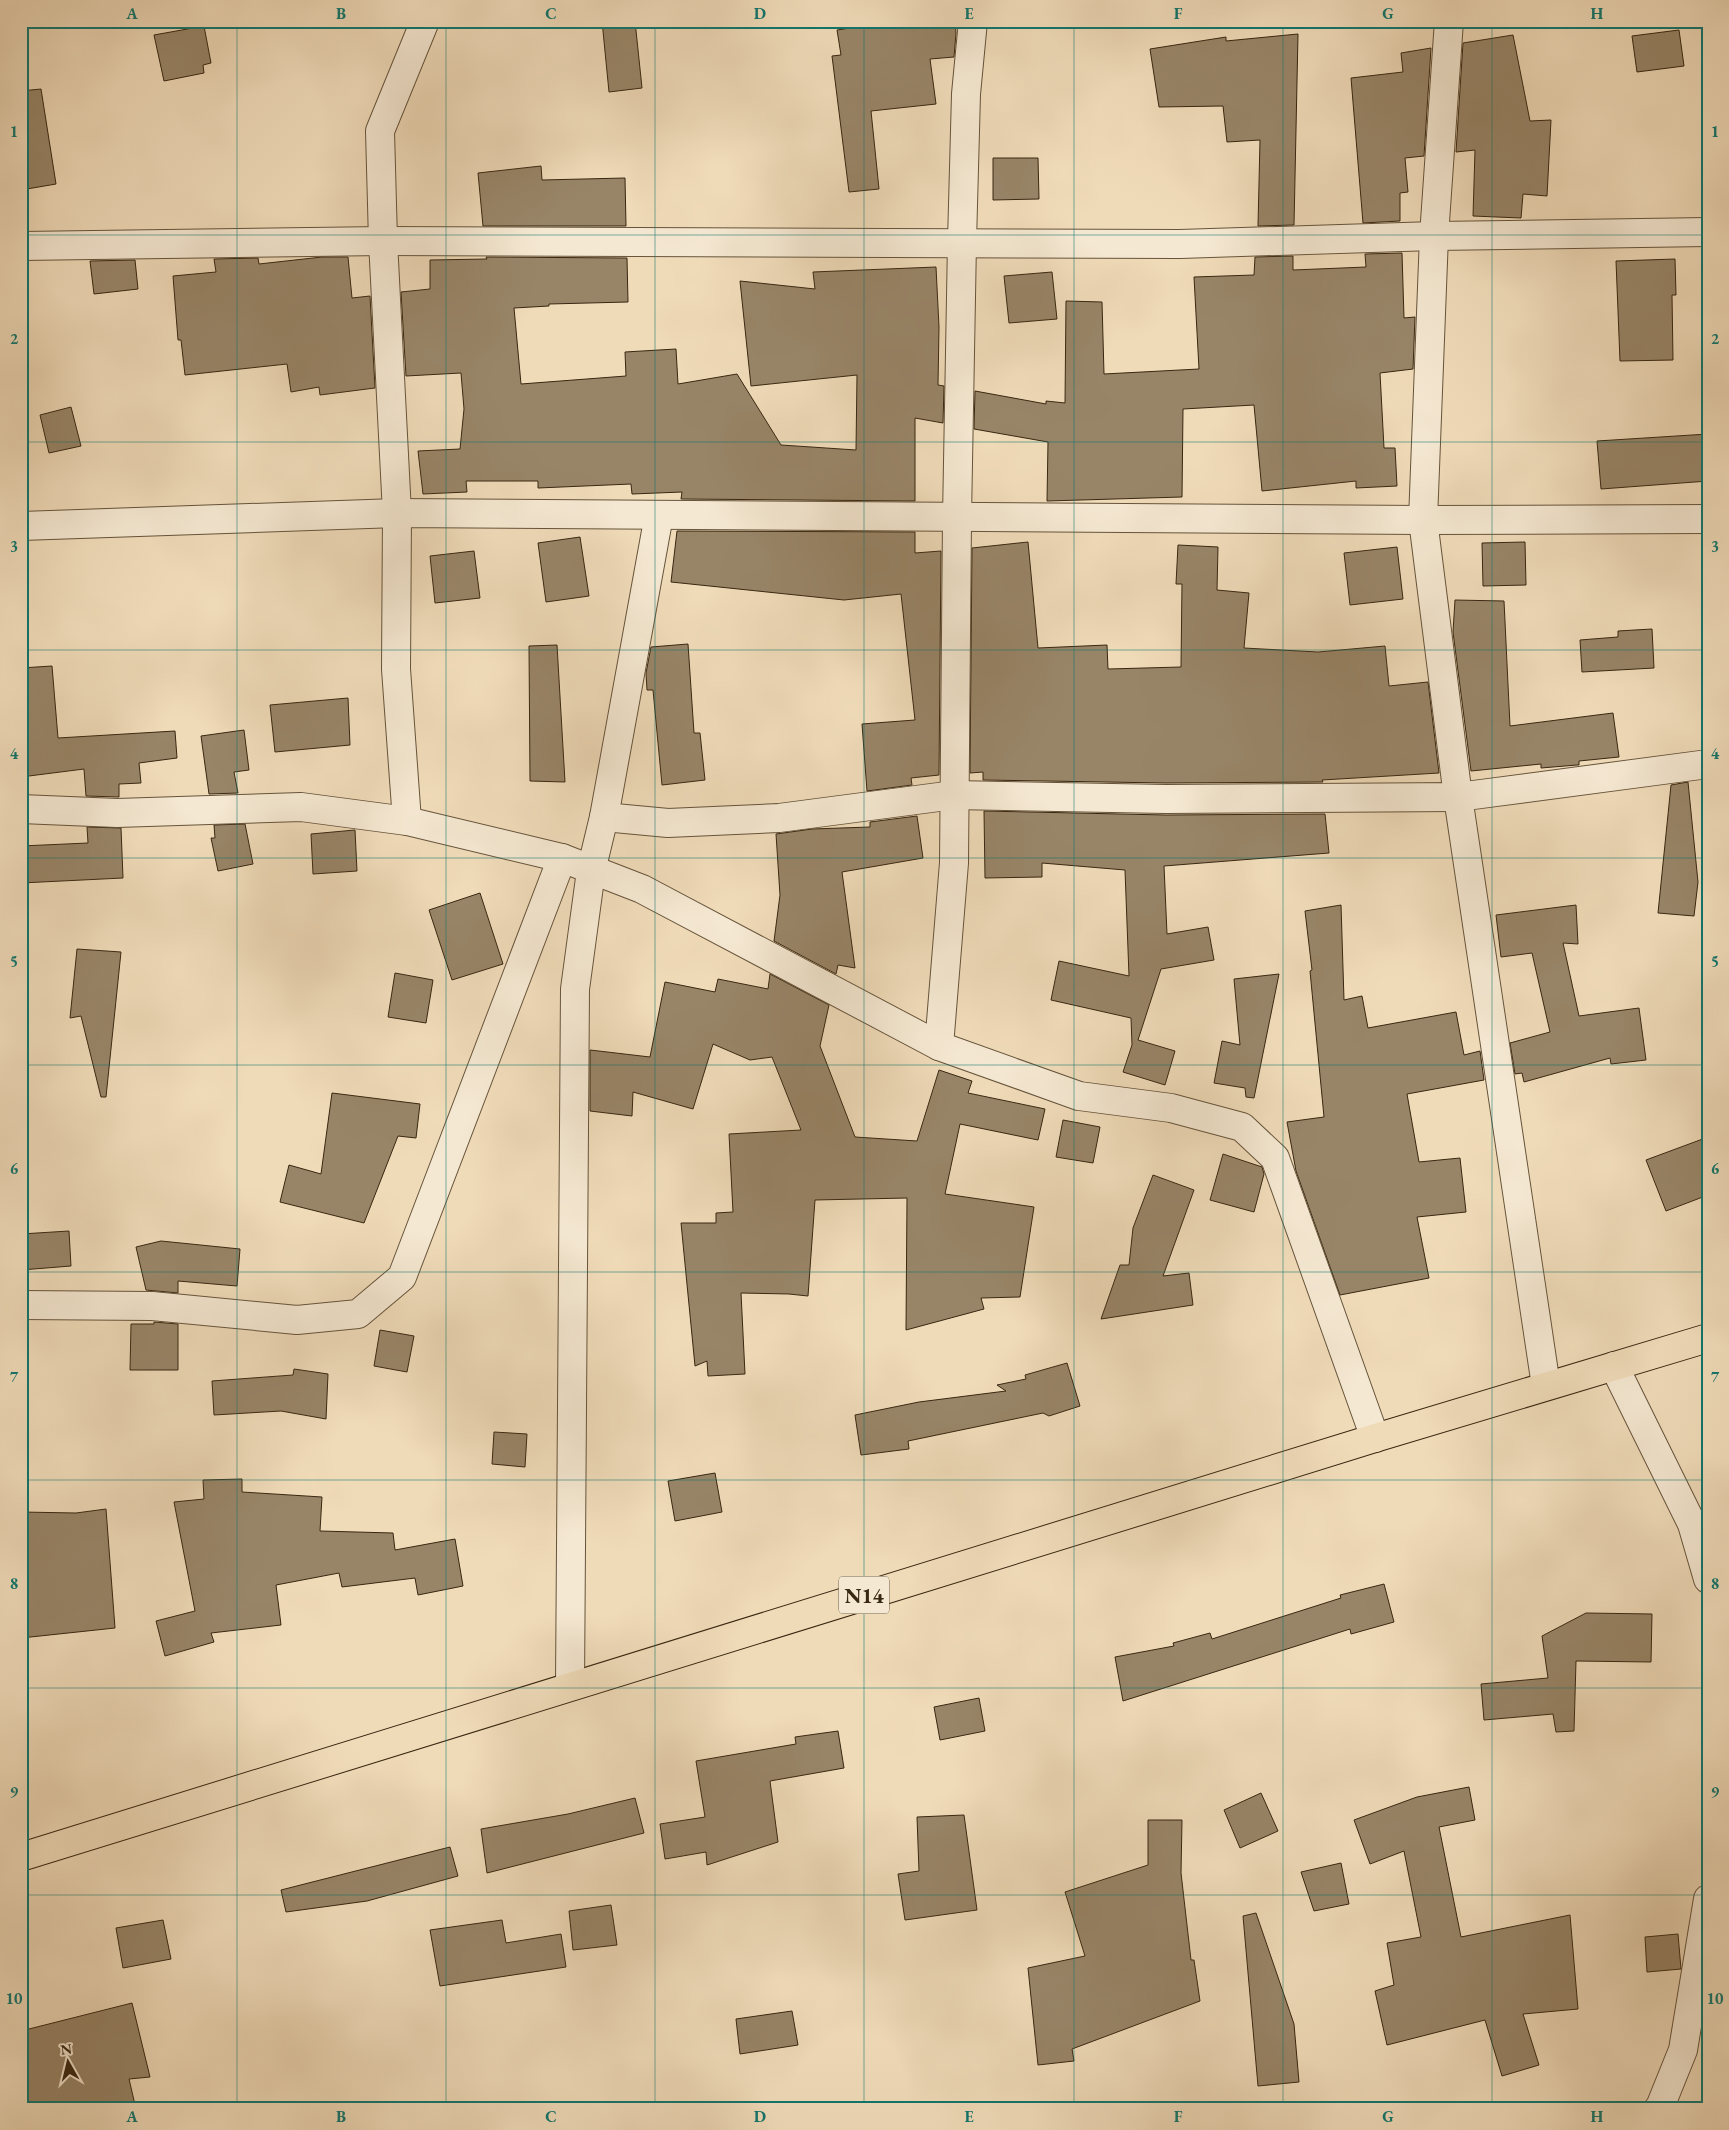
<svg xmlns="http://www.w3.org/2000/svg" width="1729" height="2130" font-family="'EB Garamond',serif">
<rect width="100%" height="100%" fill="#f0dbb9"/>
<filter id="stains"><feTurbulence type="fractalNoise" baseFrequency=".004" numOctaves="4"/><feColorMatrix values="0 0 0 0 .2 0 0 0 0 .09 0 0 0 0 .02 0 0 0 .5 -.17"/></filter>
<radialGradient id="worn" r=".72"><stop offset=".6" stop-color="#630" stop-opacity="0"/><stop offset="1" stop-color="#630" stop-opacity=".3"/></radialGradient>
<!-- building -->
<g fill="#988568" stroke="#382711">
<path d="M602,21h33l7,67 -33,4z"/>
<path d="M896,21h59l1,12 -2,24 -24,2 6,45 -65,7 8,78 -30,3 -17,-136 9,-1 -4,-25z"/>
<path d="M204,26l7,37 -8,2 1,8 -40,8 -10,-46z"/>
<path d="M1679,30l5,36 -47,6 -5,-36z"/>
<path d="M1298,34l-4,191 -36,1 2,-86 -33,2 -4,-36 -64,1 -9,-58 76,-12v4z"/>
<path d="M1513,35l17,86 21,-1 -4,76 -24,-2 -2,24 -48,-2 2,-66 -19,2 7,-109z"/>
<path d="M1431,48l-7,108 -19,2 3,34 -8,1v28l-37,2 -12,-145 52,-6 -2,-19z"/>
<path d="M41,89l15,95 -35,6v-99z"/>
<path d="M993,158h45l1,41 -46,1z"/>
<path d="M541,166l1,14 83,-2 1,48h-143l-5,-53z"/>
<path d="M1402,253l2,65 11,-1 -2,52 -33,4 4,75h11l2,38 -41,2v-7l-94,10 -8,-86 -71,4 -1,88 -135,4 1,-59 -74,-13 1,-38 71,13v-3l19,2 1,-102 36,1 2,72 95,-5 -5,-92 60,-2 1,-18 38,-1v14l73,-3 -1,-13z"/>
<path d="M322,257h26l4,41 18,-2 5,92 -55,7 -1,-8 -28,5 -4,-28 -102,11 -4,-35h-3l-5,-64 43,-4 -2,-13 44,-1 1,6z"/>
<path d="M486,257l141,1 1,44 -79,2v2l-35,2 7,76 105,-8 -1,-24 51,-3 2,35 59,-10 44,71 75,5 1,-75 -106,11 -11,-105 75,8 -2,-17 123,-5 3,60 -1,58 6,1 -1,37 -28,-5v83l-234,-2 1,-7 -50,2 -1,-10 -93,4v-7h-72l1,11 -44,2 -5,-43 42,-2 4,-40 -3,-36 -55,3 -5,-84 29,-3v-29l57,-1z"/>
<path d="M1675,259l1,36h-4l1,65 -53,1 -4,-100z"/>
<path d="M135,260l3,29 -44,5 -4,-33z"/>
<path d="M1052,272l5,47 -48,4 -5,-47z"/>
<path d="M71,407l10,39 -32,7 -9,-38z"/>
<path d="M1708,434v47l-107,8 -4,-48z"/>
<path d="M677,531l238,1v21l26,-2 -2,224 -28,3 1,7 -45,6 -5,-67 53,-4 -14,-126 -57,6 -173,-18z"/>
<path d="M580,537l9,59 -43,6 -8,-59z"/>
<path d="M1028,542l10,106 69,-3 1,24 73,-2 1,-83h-6l2,-39 40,2 -1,43 32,3 -5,55 74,4 67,-6 4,40 39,-4 11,91 -117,7 1,2 -157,1 -183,-3v-8l-13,1 2,-225z"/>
<path d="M1525,542l1,43 -43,1 -1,-43z"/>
<path d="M1397,547l6,52 -53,6 -6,-52z"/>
<path d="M474,551l6,47 -45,5 -5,-47z"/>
<path d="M1455,600l49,1 6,125 103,-13 6,44 -40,4v4h-2l-36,3v-4l-70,7 -18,-139z"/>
<path d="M1652,629l2,39 -72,4 -2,-32 38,-3v-6z"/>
<path d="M688,644l6,89h6l5,47 -43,5 -9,-95h-6l-1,-17 5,-26z"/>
<path d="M557,645l8,137 -35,-1 -1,-135z"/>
<path d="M52,666l6,72 117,-7 2,27 -38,5 2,20 -22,1v13l-33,-1 -2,-27 -63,8v-109z"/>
<path d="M348,698l2,47 -75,7 -5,-47z"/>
<path d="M244,730l5,40 -15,2 4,21 -29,1 -8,-58z"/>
<path d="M1688,782l10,100 -4,34 -36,-3 13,-128z"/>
<path d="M984,811l182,4 159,-1 4,39 -165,13 3,68 41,-7 6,33 -53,9 -23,71 37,11 -10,34 -42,-13 9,-27 -1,-27 -80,-18 8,-39 70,15 -4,-106 -83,-7v14l-57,1z"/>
<path d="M917,816l6,42 -81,14 13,96 -17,-3 -2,9 -62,-33 6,-46 -4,-61 36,-5 58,-2v-5z"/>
<path d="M245,824l8,40 -35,7 -7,-33h4l-1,-13z"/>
<path d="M87,827l34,1 2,50 -102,5v-37l67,-3z"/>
<path d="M355,830l2,41 -44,3 -2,-40z"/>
<path d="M480,893l23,71 -51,16 -23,-70z"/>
<path d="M1341,905l3,95 18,-4 6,32 88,-16 8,43 16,-4 4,29 -77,14 12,68 41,-4 6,54 -49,5 12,61 -89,17 -44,-124 -9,-49 37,-5 -14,-146 2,-1 -7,-59z"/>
<path d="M1576,905l2,39 -15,-1 16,73 60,-8 7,52 -35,4 -1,-6 -86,24 -2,-9 -7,1 -5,-31 40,-11 -18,-79 -31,4 -5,-42z"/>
<path d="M77,949l44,3 -15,145h-5l-20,-81 -11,2z"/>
<path d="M395,973l38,7 -7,43 -38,-6z"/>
<path d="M770,974l59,31 -9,41 35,91 62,4 22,-71 33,11 -4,12 77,16 -7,31 -78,-16 -15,70 89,13 -14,90 -39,1 3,11 -78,21 1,-132 -92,2 -7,96 -19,-2 -48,-1 4,81 -37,2 -1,-15 -12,5 -14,-143h35v-10l17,-1 -4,-78 72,-4 -29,-73 -22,3 -37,-16 -20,65 -60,-17 -1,24 -42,-5v-61l60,7 15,-75 50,10 3,-13 50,10z"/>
<path d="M1279,974l-25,124 -8,-1 -1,-9 -31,-5 8,-42 18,4 -6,-66z"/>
<path d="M332,1093l88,11 -4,34 -18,-2 -34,87 -84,-21 9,-37 32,9z"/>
<path d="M1063,1120l37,7 -7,36 -37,-6z"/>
<path d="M1708,1137v58l-42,16 -20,-51z"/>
<path d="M1223,1154l39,13 2,7 -10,38 -44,-12z"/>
<path d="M1153,1175l41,15 -31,86 26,-3 4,32 -92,14 19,-54h9l4,-37z"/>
<path d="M69,1231l2,35 -50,4v-36z"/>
<path d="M161,1241l79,8 -3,37 -59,-5v12l-32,-3 -10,-43z"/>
<path d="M154,1322l24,2v46h-48l1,-46h23z"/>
<path d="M380,1330l34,6 -7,36 -33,-6z"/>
<path d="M1067,1363l13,43 -31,10 -6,-3 -135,28 1,8 -48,6 -6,-40 64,-13 87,-11 -9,-6 29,-6 -1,-4z"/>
<path d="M294,1369l34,5 -2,45 -45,-8 -67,4 -2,-34 81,-6z"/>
<path d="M494,1432l33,2 -2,33 -33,-3z"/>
<path d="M715,1473l7,39 -47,9 -7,-40z"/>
<path d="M242,1479v13l80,5 -2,34 73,2 2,17 60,-11 8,47 -45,9 -3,-17 -73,9 -3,-14 -63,12 5,40 -70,8 3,9 -49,14 -9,-35 39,-10 -21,-109 30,-3 -1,-19z"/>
<path d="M106,1509l9,119 -94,10v-126l55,1z"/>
<path d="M1384,1584l10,38 -43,12 -1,-5 -227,72 -8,-44 59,-11 -1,-3 37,-10 2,6 129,-41 -1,-3z"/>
<path d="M1586,1613l66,1 -1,48 -75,-1 -2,70 -18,1 -3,-18 -69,6 -3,-36 67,-6 -6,-42z"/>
<path d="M979,1698l6,33 -45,9 -6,-33z"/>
<path d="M838,1731l6,37 -74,13 8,61 -71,23 -1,-13 -41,7 -5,-35 45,-7 -9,-56 100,-17 -1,-7z"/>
<path d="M1469,1787l6,33 -36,7 22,110 109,-22 8,94 -55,5 16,51 -37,11 -17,-56 -98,25 -12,-54 19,-6 -7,-42 34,-6 -17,-86 -34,13 -16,-44 63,-23z"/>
<path d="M1261,1793l17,38 -38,17 -16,-38z"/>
<path d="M635,1798l9,35 -157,40 -6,-44 87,-15z"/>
<path d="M964,1815l13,95 -72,10 -7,-46 21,-3 -2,-54z"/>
<path d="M1148,1820h34l-1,53 10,87h3l6,41 -128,48 2,12 -36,4 -10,-97 57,-12 -20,-64 83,-27z"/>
<path d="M450,1847l8,29 -91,25 -81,11 -5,-22z"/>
<path d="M1341,1863l8,41 -35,7 -13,-39z"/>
<path d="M611,1905l6,40 -44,5 -4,-39z"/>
<path d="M1256,1913l38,111 5,58 -41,4 -15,-170z"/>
<path d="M163,1920l8,39 -48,9 -7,-40z"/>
<path d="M502,1920l4,23 55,-9 5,33 -126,19 -10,-56z"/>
<path d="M1678,1934l3,35 -34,3 -2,-35z"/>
<path d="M132,2003l18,74 -21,2 7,30h-115v-78z"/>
<path d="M792,2011l6,34 -58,9 -4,-35z"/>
</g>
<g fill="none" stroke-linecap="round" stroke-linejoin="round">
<defs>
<g id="minor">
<path d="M1449,21l-15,215 -11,284 35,277 88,589"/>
<path d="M21,246l362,-5 797,3 254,-8 274,-4"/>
<path d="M21,526l376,-13 1026,7 285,-1"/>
<path d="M21,809l96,4 184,-6 106,14 155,37 80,31 297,157 140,50 92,12 71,19 33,31 100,280"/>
<path d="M604,817l64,6 111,-5 175,-23 212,4 292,-2 250,-33"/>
<path d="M407,821l-11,-152 1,-156 -14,-272 -3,-110 45,-110"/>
<path d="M939,1046l15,-183 3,-345 5,-276 4,-148 7,-73"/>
<path d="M21,1305l131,1 145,14 61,-6 44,-37 160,-419"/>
<path d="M1614,1366l78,158 16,55"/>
<path d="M570,1686l5,-697 16,-118 13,-54 55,-302"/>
<path d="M1658,2109l2,-2 23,-57 25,-151"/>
</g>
<path id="primary" d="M21,1857l1354,-419 333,-100"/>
</defs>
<!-- minor casing -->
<use href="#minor" stroke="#66543b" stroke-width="30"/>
<!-- primary casing -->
<use href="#primary" stroke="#382711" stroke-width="30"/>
<!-- minor -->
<use href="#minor" stroke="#f5e8d2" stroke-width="28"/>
<!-- primary -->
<use href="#primary" stroke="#f0dbb9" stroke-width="28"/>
</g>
<!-- grid -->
<path fill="none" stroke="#0f766e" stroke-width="1" stroke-opacity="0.55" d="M237,21v2088M446,21v2088M655,21v2088M864,21v2088M1074,21v2088M1283,21v2088M1492,21v2088M21,235h1687M21,442h1687M21,650h1687M21,858h1687M21,1065h1687M21,1272h1687M21,1480h1687M21,1688h1687M21,1895h1687"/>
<g text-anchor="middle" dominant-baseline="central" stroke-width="5" stroke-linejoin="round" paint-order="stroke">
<!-- shield labels -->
<rect fill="#f5e8d2" stroke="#71614b" stroke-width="1" x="839" y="1576.5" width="50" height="37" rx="4"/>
<g font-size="21" font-weight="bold" fill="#382711">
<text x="864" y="1595">N14</text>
</g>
</g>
<!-- margin -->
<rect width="1729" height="2130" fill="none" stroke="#f0dbb9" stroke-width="55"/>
<!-- north arrow -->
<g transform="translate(68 2062) rotate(352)" stroke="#f5e8d2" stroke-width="4" paint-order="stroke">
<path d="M0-4L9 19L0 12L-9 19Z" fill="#382711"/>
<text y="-8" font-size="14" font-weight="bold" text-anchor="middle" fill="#382711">N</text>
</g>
<rect x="28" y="28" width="1674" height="2074" fill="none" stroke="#0f766e" stroke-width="2"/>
<g font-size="16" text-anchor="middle" font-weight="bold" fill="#0f766e">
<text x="132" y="19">A</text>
<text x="341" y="19">B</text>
<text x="551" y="19">C</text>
<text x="760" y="19">D</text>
<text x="969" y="19">E</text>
<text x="1178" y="19">F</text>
<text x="1388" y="19">G</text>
<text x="1597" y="19">H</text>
<text x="14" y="137">1</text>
<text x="1715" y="137">1</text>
<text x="14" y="344">2</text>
<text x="1715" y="344">2</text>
<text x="14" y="552">3</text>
<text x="1715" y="552">3</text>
<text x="14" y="759">4</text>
<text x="1715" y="759">4</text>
<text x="14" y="967">5</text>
<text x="1715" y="967">5</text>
<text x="14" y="1174">6</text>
<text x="1715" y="1174">6</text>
<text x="14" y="1382">7</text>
<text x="1715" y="1382">7</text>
<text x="14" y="1589">8</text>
<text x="1715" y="1589">8</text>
<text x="14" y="1797">9</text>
<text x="1715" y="1797">9</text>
<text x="14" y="2004">10</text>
<text x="1715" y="2004">10</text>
<text x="132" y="2122">A</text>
<text x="341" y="2122">B</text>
<text x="551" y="2122">C</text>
<text x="760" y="2122">D</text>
<text x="969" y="2122">E</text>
<text x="1178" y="2122">F</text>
<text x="1388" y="2122">G</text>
<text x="1597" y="2122">H</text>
</g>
<rect width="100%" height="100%" filter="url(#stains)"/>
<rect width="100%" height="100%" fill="url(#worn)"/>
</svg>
